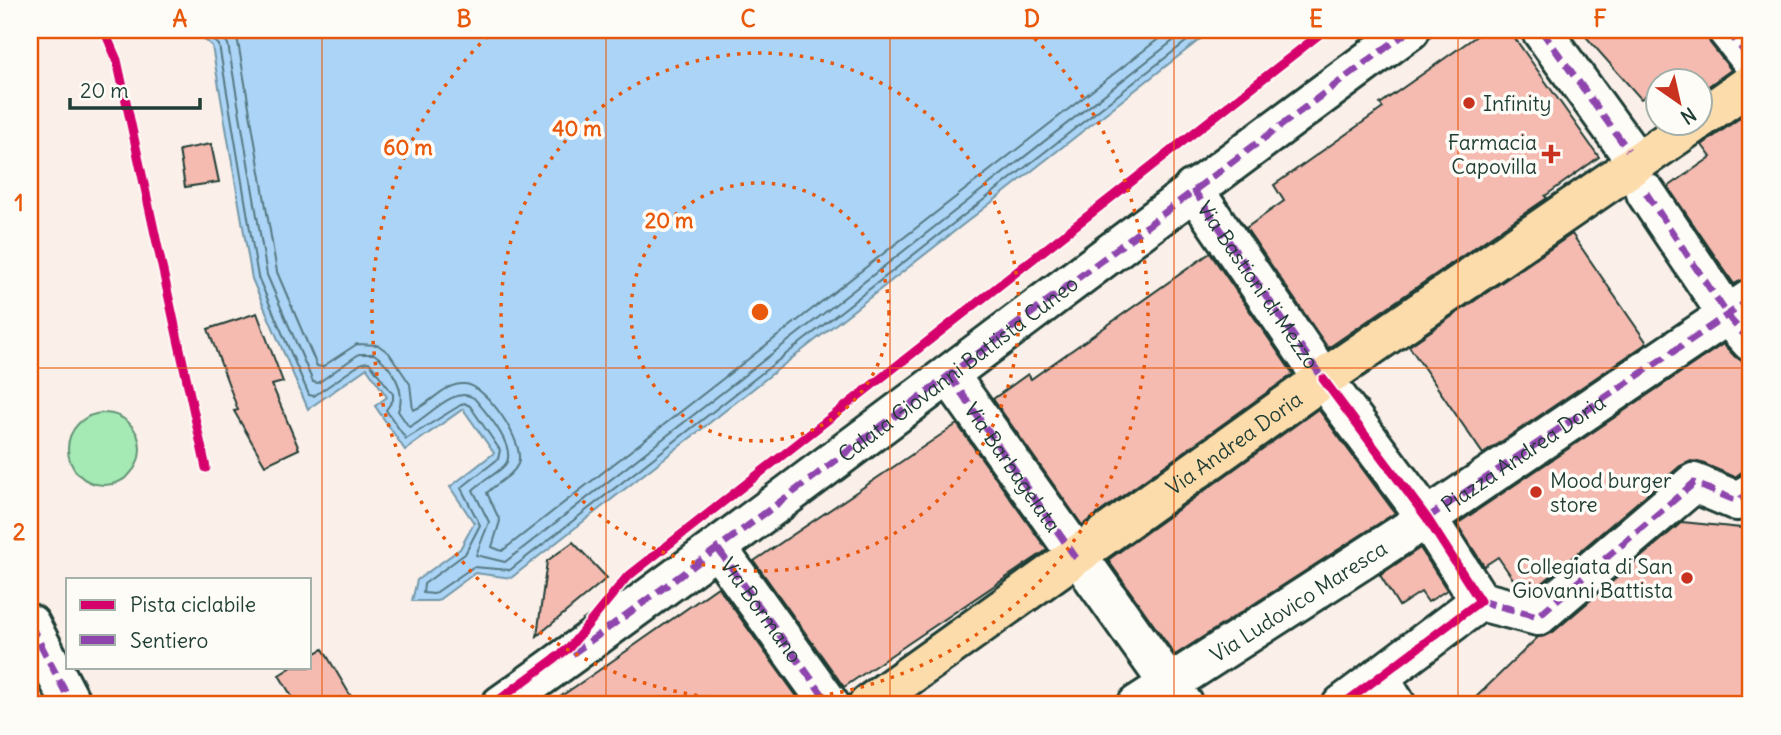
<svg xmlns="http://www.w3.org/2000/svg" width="1781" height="735" font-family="Delius,sans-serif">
<rect width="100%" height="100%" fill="#fbefe9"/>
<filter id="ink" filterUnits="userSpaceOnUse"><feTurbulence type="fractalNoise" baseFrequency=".0143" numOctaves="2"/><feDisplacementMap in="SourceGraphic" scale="14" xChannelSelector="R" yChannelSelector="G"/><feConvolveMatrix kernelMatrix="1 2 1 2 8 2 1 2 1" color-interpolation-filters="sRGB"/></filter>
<g filter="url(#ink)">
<!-- green -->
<circle fill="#a5e9b5" stroke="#629374" stroke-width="2" cx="104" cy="449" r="36"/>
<!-- water -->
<path fill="#abd4f6" stroke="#7398a8" stroke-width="2" d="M193,30h1019l-701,548 -36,-5 -38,28h-25l5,-21 43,-31 14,-26 -24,-36 44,-34 -31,-44 -58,41 -30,-44 12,-9 -20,-29 -59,41 -56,-130 -40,-233z"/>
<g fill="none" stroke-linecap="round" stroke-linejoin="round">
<!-- shore -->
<g stroke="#577982" stroke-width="2">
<path d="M202,30l17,15 39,232 51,118 5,1 48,-33 7,-1 24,32v6l-7,10 20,29 58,-36 6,3 30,44 -2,9 -37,29 19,37 -15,29 -41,30 -1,9 11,1 39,-27 37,3 691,-540"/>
<path d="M217,30l11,14 39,231 46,107 5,1 41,-29h15c18,12 33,37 24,57l11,16c19,-9 44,-42 65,-29 12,14 46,52 30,68 -9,9 -22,15 -31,24l16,32 -13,33 29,7 682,-532"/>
<path d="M233,30l5,12 39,230 40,94 5,1 35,-23 21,1 11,8 21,31 3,26c18,-5 31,-28 52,-26 21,1 61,59 53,80 -6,13 -22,19 -31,29l13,28 -8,26 10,4 668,-521"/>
</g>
</g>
<!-- building -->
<g fill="#f5bab0" stroke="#1f3d34" stroke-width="2">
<path d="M1485,30h24l90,127 -54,39 2,2 -219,150 -82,-120 38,-27 -10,-16 109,-77 -3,-4z"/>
<path d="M1580,30h126l4,13 21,27 -31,22v-12h-42v6l-17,13z"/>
<path d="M1751,110v167l-17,7 -66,-97 43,-30 -9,-12z"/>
<path d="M211,144l8,38 -34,5 -6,-37z"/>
<path d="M1572,234l75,109 -164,111 -74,-108z"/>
<path d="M1210,253l83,121 -211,151 -89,-126 35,-25 3,5z"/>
<path d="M257,313l26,69 -11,3 27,64 -34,16 -31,-54 4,-1 -30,-81z"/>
<path d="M1723,344l12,13 16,6v102l-16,12 -33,-14 -11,-2 -11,5 -148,126 -12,-3 -22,-32 -14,9 -27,-42z"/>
<path d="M1318,409l77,104 -220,142 -67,-95z"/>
<path d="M957,424l90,126 -203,137 -90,-126z"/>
<path d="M1682,522l69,7v176h-283l70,-68 14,-4z"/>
<path d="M573,542l34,36 -70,58 10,-75z"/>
<path d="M1420,548l27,42 -19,12 -7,-10 -22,14 -19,-31z"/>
<path d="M718,587l85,118h-255l47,-32z"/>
<path d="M323,649l33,56h-59l-18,-30 13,-8h18v-11z"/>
</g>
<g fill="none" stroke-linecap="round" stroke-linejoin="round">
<defs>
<g id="street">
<path d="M1541,30l87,120"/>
<path d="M1727,30l24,30"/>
<path d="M1193,189l130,190 104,139 53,83 58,15 156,-133 43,18 14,-8"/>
<path d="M1646,193l85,127 20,22"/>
<path d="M949,375l235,330"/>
<path d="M718,549l112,156"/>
<path d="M30,624l42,81"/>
<path d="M1379,677l17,28"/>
<path d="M501,705c307,-220 605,-452 909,-675"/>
<path id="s1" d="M1137,705l290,-187 324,-219"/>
<path d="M1342,705l138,-104"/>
</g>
<g id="primary">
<path d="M1700,119l51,-36"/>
<path id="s2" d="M868,705l455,-326 373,-257"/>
</g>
</defs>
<!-- street casing -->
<use href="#street" stroke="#1f3d34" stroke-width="44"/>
<!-- primary casing -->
<use href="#primary" stroke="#1f3d34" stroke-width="44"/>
<!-- street -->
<use href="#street" stroke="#fdfcf7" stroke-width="38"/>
<!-- primary -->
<use href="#primary" stroke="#fddcac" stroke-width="38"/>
<!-- quiet -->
<g stroke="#8e44ad" stroke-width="7" stroke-dasharray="14 7" stroke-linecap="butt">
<path d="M1541,30l87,120"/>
<path d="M1727,30l24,30"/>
<path id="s3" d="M1193,189l130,190"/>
<path d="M1646,193l85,127 20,22"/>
<path id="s4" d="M949,375l127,183"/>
<path id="s5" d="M1427,518l324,-219"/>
<path id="s6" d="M718,549l112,156"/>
<path d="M1480,601l58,15 156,-133 43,18 14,-8"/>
<path d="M30,624l42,81"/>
<path id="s7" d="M572,654c283,-203 557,-418 838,-624"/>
</g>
<defs>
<g id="cycleway">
<path d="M104,30l13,30 89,408"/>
<path d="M1323,379l104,139 53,83 -138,104"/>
<path d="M492,705l77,-57 57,-70 699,-548"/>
</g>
</defs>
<!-- cycleway casing -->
<use href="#cycleway" stroke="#fdfcf7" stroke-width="13"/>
<!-- cycleway -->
<use href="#cycleway" stroke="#d6006c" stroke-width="9"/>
</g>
</g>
<!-- grid -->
<path fill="none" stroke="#e8590c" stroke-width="2" stroke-opacity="0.55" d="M322,30v675M606,30v675M890,30v675M1174,30v675M1458,30v675M30,368h1721"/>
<!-- distance rings -->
<g fill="none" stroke="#e8590c" stroke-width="3.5" stroke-dasharray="3.5 7">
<circle cx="760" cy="312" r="129"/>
<circle cx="760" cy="312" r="259"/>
<path d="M1027 31A388 388 0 1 1 493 31"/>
</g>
<!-- markers -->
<g fill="#c8321e" stroke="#fdfcf7" stroke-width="2.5">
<circle cx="1469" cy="103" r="7"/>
<path d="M1547.5 143.5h7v7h7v7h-7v7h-7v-7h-7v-7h7z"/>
<circle cx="1536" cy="492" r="7"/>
<circle cx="1687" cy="578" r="7"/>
</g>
<g text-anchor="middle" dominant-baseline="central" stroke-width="7" stroke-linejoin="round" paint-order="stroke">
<!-- poi labels -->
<g font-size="21" fill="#1f3d34" stroke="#fdfcf7" text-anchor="start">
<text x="1483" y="103">Infinity</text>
<text x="1537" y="142" text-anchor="end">Farmacia<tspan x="1537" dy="24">Capovilla</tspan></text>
<text x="1550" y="480">Mood burger<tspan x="1550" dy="24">store</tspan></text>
<text x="1673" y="566" text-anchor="end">Collegiata di San<tspan x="1673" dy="24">Giovanni Battista</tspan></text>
</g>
<!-- street labels -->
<g font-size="21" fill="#1f3d34" stroke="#fdfcf7">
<text stroke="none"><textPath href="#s3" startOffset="116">Via Bastioni di Mezzo</textPath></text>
<text stroke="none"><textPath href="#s7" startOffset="480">Calata Giovanni Battista Cuneo</textPath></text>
<text stroke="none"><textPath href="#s2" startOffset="450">Via Andrea Doria</textPath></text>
<text stroke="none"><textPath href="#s5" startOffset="116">Piazza Andrea Doria</textPath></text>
<text stroke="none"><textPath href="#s4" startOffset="112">Via Barbagelata</textPath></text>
<text stroke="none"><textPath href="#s1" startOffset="192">Via Ludovico Maresca</textPath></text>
<text stroke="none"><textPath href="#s6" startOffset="75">Via Bormano</textPath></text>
</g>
</g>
<circle cx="760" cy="312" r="10" fill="#e8590c" stroke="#fdfcf7" stroke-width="3.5"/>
<g font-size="21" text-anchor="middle" font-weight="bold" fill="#e8590c" stroke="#fdfcf7" stroke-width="7" stroke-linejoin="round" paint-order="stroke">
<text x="577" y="136">40 m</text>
<text x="408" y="155">60 m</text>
<text x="669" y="228">20 m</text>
</g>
<!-- margin -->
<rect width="1781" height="735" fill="none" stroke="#fdfcf7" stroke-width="77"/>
<!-- legend -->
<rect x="66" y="578" width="245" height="91" fill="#fdfcf7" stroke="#a4b0a9" stroke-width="2"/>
<rect x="80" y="600" width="35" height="10" fill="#d6006c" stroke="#a4b0a9" stroke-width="2"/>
<text x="130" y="612" font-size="21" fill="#1f3d34">Pista ciclabile</text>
<rect x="80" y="635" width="35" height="10" fill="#8e44ad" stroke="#a4b0a9" stroke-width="2"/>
<text x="130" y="648" font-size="21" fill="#1f3d34">Sentiero</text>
<!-- north arrow -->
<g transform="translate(1679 102) rotate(146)"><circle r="33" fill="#fdfcf7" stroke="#a4b0a9" stroke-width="2"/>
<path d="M0-5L12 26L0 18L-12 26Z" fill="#c8321e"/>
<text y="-10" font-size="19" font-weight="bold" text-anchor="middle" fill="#1f3d34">N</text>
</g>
<!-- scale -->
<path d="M70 98v10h130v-10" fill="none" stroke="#1f3d34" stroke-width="3.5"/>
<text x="80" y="98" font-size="21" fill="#1f3d34" stroke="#fdfcf7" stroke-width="5" paint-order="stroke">20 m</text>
<rect x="38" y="38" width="1704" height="658" fill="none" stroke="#e8590c" stroke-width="2.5"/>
<g font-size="23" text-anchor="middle" font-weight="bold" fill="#e8590c">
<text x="180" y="27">A</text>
<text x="464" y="27">B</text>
<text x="748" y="27">C</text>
<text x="1032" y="27">D</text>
<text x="1316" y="27">E</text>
<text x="1600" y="27">F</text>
<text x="19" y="211">1</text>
<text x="19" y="540">2</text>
</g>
</svg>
